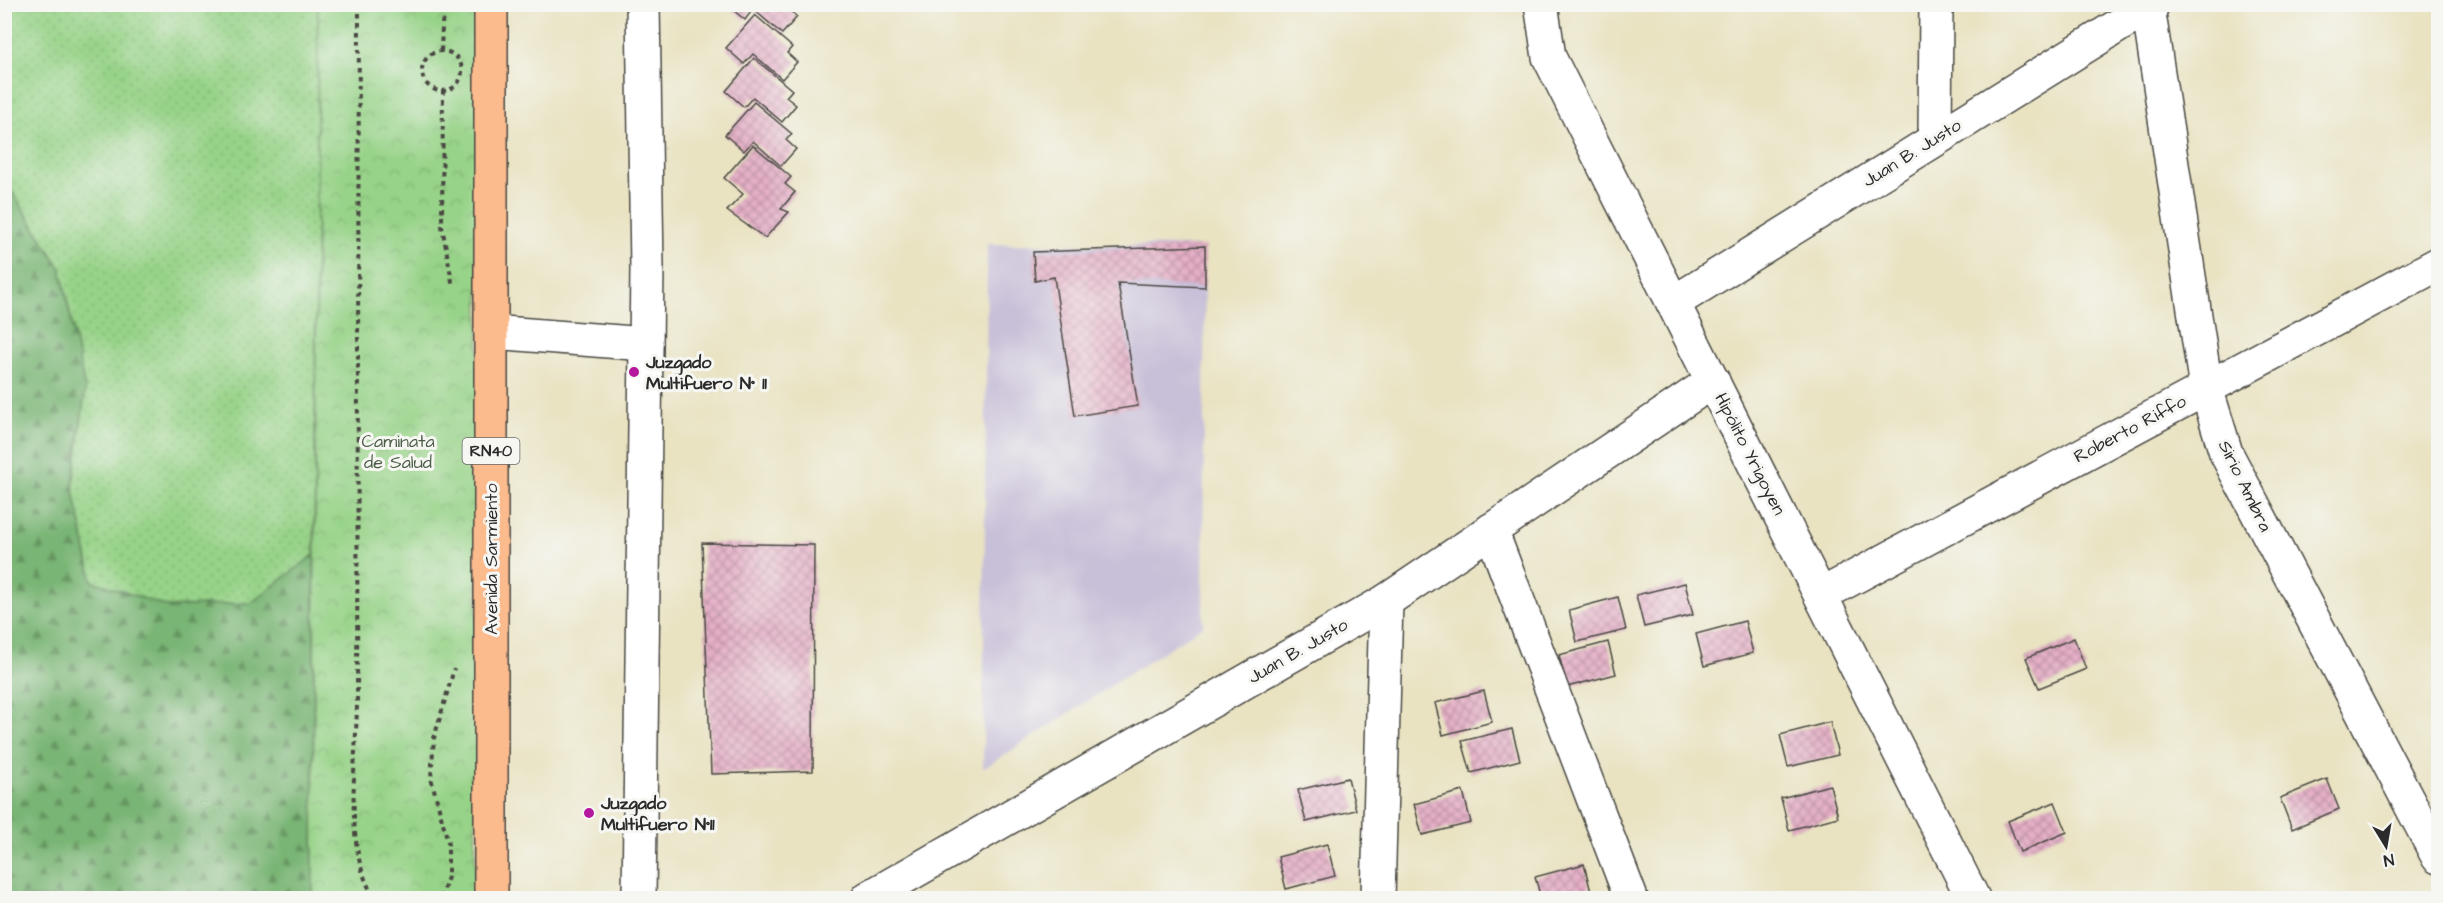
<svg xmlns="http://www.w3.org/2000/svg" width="2443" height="903" font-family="'Architects Daughter',sans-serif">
<defs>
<pattern id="grass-dots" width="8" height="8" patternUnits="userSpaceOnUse" patternTransform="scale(1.5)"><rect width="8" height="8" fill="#97d388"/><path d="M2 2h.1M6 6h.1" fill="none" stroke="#82b576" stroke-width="1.8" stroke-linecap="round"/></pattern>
<pattern id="forest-firs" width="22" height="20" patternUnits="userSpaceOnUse" patternTransform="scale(1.5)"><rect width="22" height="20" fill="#79b574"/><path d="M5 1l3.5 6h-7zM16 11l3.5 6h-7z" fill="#63935f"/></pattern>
<pattern id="park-crowns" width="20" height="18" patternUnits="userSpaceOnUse" patternTransform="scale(1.5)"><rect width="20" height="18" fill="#97d388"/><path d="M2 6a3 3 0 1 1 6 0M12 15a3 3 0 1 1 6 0" fill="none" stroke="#82b576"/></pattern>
<pattern id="building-cross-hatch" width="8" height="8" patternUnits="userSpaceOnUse" patternTransform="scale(1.5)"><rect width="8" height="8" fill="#e5b0c7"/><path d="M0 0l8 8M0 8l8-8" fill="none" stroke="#ba8fa2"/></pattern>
</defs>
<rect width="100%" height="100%" fill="#f6f6f2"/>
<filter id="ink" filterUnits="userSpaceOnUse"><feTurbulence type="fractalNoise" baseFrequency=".0167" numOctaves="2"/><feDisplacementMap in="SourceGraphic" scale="12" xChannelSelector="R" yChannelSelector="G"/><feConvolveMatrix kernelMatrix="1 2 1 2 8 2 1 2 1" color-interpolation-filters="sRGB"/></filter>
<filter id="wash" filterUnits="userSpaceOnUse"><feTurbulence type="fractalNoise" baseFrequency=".008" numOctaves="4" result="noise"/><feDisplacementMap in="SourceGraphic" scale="24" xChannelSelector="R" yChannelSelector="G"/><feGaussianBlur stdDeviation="1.35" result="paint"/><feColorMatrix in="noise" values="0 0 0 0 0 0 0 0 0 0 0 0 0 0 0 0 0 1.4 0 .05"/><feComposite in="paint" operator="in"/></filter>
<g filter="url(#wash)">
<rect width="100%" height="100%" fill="#e9e3c2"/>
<!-- industrial -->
<path fill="#c8bfd8" d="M987,244l218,2 -2,380 -220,143z"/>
<!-- grass -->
<path fill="url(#grass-dots)" stroke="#617f5a" stroke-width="1.5" d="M5,5h313l-4,550 -63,48 -83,4 -76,-26 -19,-95 12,-96 -24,-121 -56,-88z"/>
<!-- forest -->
<path fill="url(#forest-firs)" stroke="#527050" stroke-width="1.5" d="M5,181l56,88 24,121 -12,96 19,95 76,26 83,-4 63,-48 -1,343h-308z"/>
<!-- park -->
<path fill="url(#park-crowns)" stroke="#617f5a" stroke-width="1.5" d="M318,5h163l-6,893h-162z"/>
<g id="blocks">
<!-- building -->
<g fill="url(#building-cross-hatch)">
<path d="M726,4h65l-4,4 10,9 -15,17 -29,-25 -8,11z"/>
<path d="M755,15l37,32 -5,6 10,9 -15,17 -29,-25 -9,10 -18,-16z"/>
<path d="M754,58l38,32 -6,7 10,8 -14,17 -29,-25 -9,10 -18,-16z"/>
<path d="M754,102l38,32 -6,6 10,9 -15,17 -28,-25 -9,10 -19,-16z"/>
<path d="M753,145l38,32 -6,7 10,8 -14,17 8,3 -24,26 -38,-27 16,-17 -19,-16z"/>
<path d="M1205,246v41l-87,-4 20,123 -63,10 -21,-139 -19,4 -2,-29z"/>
<path d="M702,543l112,2 -1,226 -102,3z"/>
<path d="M1685,583l8,32 -49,12 -8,-32z"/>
<path d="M1618,597l8,33 -49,12 -8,-32z"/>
<path d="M1745,621l8,32 -49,13 -8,-32z"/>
<path d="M2074,638l12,31 -47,19 -13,-30z"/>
<path d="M1608,642l8,32 -49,13 -8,-32z"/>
<path d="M1484,691l8,31 -49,13 -8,-32z"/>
<path d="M1830,722l8,33 -50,12 -8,-32z"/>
<path d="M1512,729l8,31 -49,13 -9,-32z"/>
<path d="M1348,778l8,32 -50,12 -8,-32z"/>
<path d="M2327,779l12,30 -47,20 -12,-31z"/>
<path d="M1830,785l8,32 -49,13 -8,-32z"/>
<path d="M1463,791l8,32 -49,12 -8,-31z"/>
<path d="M2055,802l12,30 -47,20 -12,-31z"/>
<path d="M1327,844l8,32 -49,13 -8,-32z"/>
<path d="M1584,864l8,32 -51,2 -6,-21z"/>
</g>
</g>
</g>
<g filter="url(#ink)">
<use href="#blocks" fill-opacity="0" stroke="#484742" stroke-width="1.5"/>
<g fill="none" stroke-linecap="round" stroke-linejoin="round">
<defs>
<g id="street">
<path d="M1541,4l8,53 424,841"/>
<path d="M2148,7l58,381 20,65 212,404"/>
<path d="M1935,138l1,-134"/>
<path d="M1673,303l480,-299"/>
<path d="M491,332l155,12"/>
<path d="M1491,530l140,368"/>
<path d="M1821,595l617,-331"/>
<path d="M639,898l8,-629 -4,-265"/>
<path d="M868,898l518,-297 327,-220"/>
<path d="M1378,898l8,-297"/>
</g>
<path id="highway" d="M491,4v894"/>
</defs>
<!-- street casing -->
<use href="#street" stroke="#484742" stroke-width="36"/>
<!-- highway casing -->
<use href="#highway" stroke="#484742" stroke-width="36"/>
<!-- path -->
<g stroke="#484742" stroke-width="4" stroke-dasharray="4.5 4.5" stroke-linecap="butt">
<path d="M359,4l-2,696c0,57 -15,151 18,198"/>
<path d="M441,51l2,-47"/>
<circle cx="442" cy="71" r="20"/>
<path d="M443,90l-1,136 11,61"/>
<path d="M441,898l7,-21v-35l-17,-64 3,-40 20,-69"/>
</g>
<!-- street -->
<use href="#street" stroke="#fff" stroke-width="33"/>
<!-- highway -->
<use href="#highway" stroke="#fbbb8d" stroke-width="33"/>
</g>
</g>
<!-- markers -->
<g fill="#b5179e" stroke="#f6f6f2" stroke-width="2">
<circle cx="634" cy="372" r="6"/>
<circle cx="589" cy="813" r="6"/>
</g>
<g text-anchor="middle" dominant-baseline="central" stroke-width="6" stroke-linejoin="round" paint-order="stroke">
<!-- shield labels -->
<rect fill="#f6f6f2" stroke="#686867" stroke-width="1.5" x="462.5" y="438" width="57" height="26" rx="4.5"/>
<g font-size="16" font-weight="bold" fill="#2b2b2b">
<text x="491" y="451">RN40</text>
</g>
<!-- street labels -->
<g font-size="18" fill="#2b2b2b" stroke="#f6f6f2">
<text transform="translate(1912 153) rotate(-32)">Juan B. Justo</text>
<text transform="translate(2130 429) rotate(-28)">Roberto Riffo</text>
<text transform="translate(1750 454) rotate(63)">Hipólito Yrigoyen</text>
<text transform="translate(2245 486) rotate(64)">Sirio Ambra</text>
<text transform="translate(491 559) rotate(-90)">Avenida Sarmiento</text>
<text transform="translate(1298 651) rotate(-30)">Juan B. Justo</text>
</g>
<!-- poi labels -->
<g font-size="18" font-weight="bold" fill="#2b2b2b" stroke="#f6f6f2" text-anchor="start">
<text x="646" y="362">Juzgado<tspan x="646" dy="21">Multifuero N° 11</tspan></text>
<text x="601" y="803">Juzgado<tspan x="601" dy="21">Multifuero N°11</tspan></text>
</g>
<!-- park labels -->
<g font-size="18" fill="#4b5d47" stroke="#f6f6f2">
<text x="398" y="441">Caminata<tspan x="398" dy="21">de Salud</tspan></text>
</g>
</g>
<!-- margin -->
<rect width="2443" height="903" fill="none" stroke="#f6f6f2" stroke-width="24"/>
<!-- north arrow -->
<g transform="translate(2386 846) rotate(169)" stroke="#f6f6f2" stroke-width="4.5" paint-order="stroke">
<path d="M0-4.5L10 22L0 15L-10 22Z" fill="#2b2b2b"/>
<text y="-9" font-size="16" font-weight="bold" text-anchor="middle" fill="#2b2b2b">N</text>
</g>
</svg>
